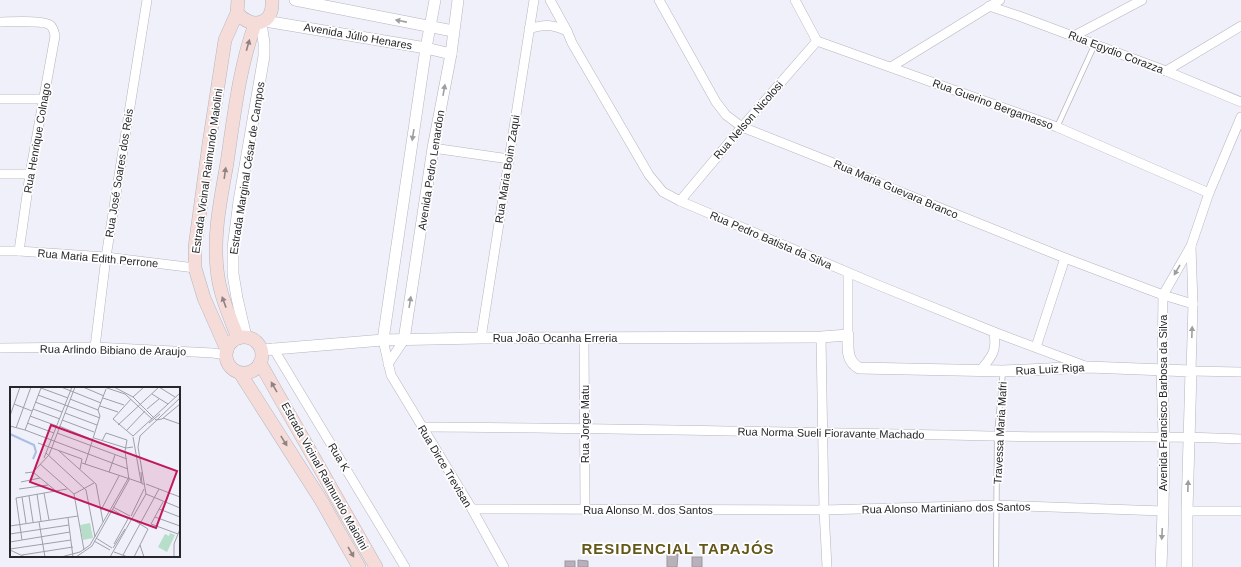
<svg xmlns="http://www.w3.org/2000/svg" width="1241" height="567" font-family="Arial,sans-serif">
<rect width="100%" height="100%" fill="#eff0fa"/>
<!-- building -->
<g fill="#b8b1ba" stroke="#9d979f">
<path d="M667,554h11l-1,13h-10z"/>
<rect x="692" y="557" width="10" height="10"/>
<path d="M578,560l10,1v6h-10z"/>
<rect x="565" y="561" width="10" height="6"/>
</g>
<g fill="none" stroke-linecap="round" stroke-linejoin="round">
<defs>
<g id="service">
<path d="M1057,127l38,-83"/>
<path d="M996,567l1,-131 6,-65"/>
</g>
<g id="minor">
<path d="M550,0l17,31 5,12 77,132 14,17 17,9 193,82 121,49 91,34"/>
<path d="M659,0l57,102 10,13 16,12 91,36 70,30 162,65 98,37 30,9"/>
<path d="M795,0l22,41 240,86 152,66"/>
<path d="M989,6l30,10 147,55 75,31"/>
<path d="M0,22c10,0 44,-2 50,3 3,2 4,6 5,11l-25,138 -11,77"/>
<path d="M529,29c15,-5 23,-5 38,2"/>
<path d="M1074,36l68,-36"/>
<path d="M891,67l109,-67"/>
<path d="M1166,71l75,-45"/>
<path d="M0,99h44"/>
<path d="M433,148l76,11"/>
<path d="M0,174h30"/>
<path d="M680,201l62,-74 75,-86"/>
<path d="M1191,246l2,58 -2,67 50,1"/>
<path d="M0,251h19l87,6 89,11"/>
<path d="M848,273v62"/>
<path d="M821,337l3,173 3,57"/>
<path d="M481,338l53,-338"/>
<path d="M584,338l1,171"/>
<path d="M383,340l8,35 81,134 32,58"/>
<path d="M95,347l11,-90 41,-257"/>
<path d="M1036,347l29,-89"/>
<path d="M0,348l95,-1 118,6 13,2"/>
<path d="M273,348l132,219"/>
<path d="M388,364l16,-24"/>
<path d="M1162,369l1,-74 28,-49 18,-53 32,-76"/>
<path d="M980,371c12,-15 17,-19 14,-39"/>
<path d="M422,427c191,1 381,5 572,9 82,2 165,-1 247,3"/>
<path d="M472,509l352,1 172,-5 167,6"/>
<path d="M1187,511h54"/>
</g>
<g id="tertiary">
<path d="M295,0l158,31"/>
<path d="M265,21l161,27 25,6"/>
<path d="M246,337l-9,-39 -4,-24v-26l6,-47 25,-145v-13l-3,-20"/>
<path d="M383,340l43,-292 9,-48"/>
<path d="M404,340l29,-192 18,-94 7,-54"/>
<path d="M262,350l121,-10 98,-2 340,-1 27,-2c0,13 -2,26 11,33l144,3 85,-4 103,4 -4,140v56"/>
<path d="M1161,567l2,-56 1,-74 -2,-68"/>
</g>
<g id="secondary">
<path d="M237,13c15,17 37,12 35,-13"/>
<circle cx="244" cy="355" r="18"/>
<path d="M238,338c-9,-23 -19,-45 -21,-69 -4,-36 4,-71 10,-106 7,-47 12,-94 28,-139"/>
<path d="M227,350l-23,-52 -9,-30v-21l14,-103 16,-104 12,-27 1,-13"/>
<path d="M260,363l116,204"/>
<path d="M240,373l81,127 38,67"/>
</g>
</defs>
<!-- service casing -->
<use href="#service" stroke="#b4b5bf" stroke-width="6"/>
<!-- minor casing -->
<use href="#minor" stroke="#b4b5bf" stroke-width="10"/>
<!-- tertiary casing -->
<use href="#tertiary" stroke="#b4b5bf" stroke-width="12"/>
<!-- secondary casing -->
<use href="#secondary" stroke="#b4b5bf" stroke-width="14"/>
<!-- service -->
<use href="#service" stroke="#fff" stroke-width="4.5"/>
<!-- minor -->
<use href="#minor" stroke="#fff" stroke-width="9"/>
<!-- tertiary -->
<use href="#tertiary" stroke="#fff" stroke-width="11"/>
<!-- secondary -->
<use href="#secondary" stroke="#f5dcd8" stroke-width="13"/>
</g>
<!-- one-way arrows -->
<defs><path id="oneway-solid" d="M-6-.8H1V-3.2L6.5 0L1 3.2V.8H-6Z"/></defs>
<g fill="#9d9ea0">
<use href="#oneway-solid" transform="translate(401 21) rotate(-169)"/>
<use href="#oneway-solid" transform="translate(444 90) rotate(-80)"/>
<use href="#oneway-solid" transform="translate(413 135) rotate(99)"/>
<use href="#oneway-solid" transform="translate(1177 270) rotate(120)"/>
<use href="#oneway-solid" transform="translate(410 302) rotate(-81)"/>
<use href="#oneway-solid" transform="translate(1192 332) rotate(-88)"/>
<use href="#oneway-solid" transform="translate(1188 486) rotate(-88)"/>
<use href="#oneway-solid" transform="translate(1162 534) rotate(93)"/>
</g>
<g fill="#8e8282">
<use href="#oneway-solid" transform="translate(248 45) rotate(-74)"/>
<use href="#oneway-solid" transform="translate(225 173) rotate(-82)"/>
<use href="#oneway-solid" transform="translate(224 302) rotate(-110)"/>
<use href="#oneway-solid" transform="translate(274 387) rotate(-120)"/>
<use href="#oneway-solid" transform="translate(284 441) rotate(58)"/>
<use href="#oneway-solid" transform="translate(351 552) rotate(60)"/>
</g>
<g text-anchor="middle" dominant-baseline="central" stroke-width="3.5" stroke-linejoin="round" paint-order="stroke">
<!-- street labels -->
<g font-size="11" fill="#26272b" stroke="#fefefe">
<text transform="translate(358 36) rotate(10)">Avenida Júlio Henares</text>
<text transform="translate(1116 52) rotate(21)">Rua Egydio Corazza</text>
<text transform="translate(993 104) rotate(20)">Rua Guerino Bergamasso</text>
<text transform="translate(748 120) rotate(-49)">Rua Nelson Nicolosi</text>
<text transform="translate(37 138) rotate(-80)">Rua Henrique Colnago</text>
<text transform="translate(247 168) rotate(-81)">Estrada Marginal César de Campos</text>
<text transform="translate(507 169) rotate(-81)">Rua Maria Boim Zaqui</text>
<text transform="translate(431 170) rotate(-81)">Avenida Pedro Lenardon</text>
<text transform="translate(207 171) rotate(-82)">Estrada Vicinal Raimundo Maiolini</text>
<text transform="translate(119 173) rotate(-81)">Rua José Soares dos Reis</text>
<text transform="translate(896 189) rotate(23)">Rua Maria Guevara Branco</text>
<text transform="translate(771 240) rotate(23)">Rua Pedro Batista da Silva</text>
<text transform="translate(98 258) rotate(5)">Rua Maria Edith Perrone</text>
<text x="555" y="338">Rua João Ocanha Erreria</text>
<text transform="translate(113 350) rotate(1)">Rua Arlindo Bibiano de Araujo</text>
<text transform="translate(1050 369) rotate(-3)">Rua Luiz Riga</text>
<text transform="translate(1163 403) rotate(-90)">Avenida Francisco Barbosa da Silva</text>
<text transform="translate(585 424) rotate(-90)">Rua Jorge Matu</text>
<text transform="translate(831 433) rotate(1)">Rua Norma Sueli Fioravante Machado</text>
<text transform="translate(1000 433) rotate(-87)">Travessa Maria Mafri</text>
<text transform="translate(339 457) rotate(59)">Rua K</text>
<text transform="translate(445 466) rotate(59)">Rua Dirce Trevisan</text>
<text transform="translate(325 476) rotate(61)">Estrada Vicinal Raimundo Maiolini</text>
<text transform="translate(946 508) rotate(-1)">Rua Alonso Martiniano dos Santos</text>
<text x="648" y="510">Rua Alonso M. dos Santos</text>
</g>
<!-- district labels -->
<g font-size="15" font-weight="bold" letter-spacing="1" fill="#63571a" stroke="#fefefe">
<text x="678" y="548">RESIDENCIAL TAPAJÓS</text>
</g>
</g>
<!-- overview -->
<g transform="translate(10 387)">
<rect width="170" height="170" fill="#eff0fa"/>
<path d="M80,136l3,15 -10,2 -3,-15zM160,146l5,2 -8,17 -9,-5 7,-13 4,2z" fill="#b6dec8"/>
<path fill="none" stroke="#a9bde5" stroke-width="2" d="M0,47l24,11 2,7 -3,7"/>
<path fill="none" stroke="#9fa0a7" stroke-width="1" d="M51,0l40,16M73,0l21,9M94,0l21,7 27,25M104,0l19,10 23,23 6,-1 18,-15M149,0l16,10M31,1l27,10M142,7l16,10M28,8l62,23M123,10l11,-10M93,11l21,7M60,12l28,11M121,12l-18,20 20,17M25,15l27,10M4,17l18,7M90,19l18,6M23,22l27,10M137,22l12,-10M88,23l8,-21M55,26l32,12M0,29l10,-29M20,29l27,10M153,31l17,6M52,33l32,12M17,36l27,10M139,36l11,-9M108,38l41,-38M0,39l15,4 16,-42M49,39l34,14M6,41l15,-41M15,43l103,39M116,44l19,-20M47,46l70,26M123,49l46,-42M123,50l8,45M84,51l32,10 7,-1M28,56l44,16 -2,10M49,64l37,33 7,38M36,66l40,37 9,47M34,71l28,-71M72,76l60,20M30,77l34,30 10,56M75,77l15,-48 -2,-6M23,85l23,19M99,85l6,-17M131,85l1,12h3M15,86l8,-1 16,-17 26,-68M11,95l19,-4M136,97l34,13M9,102l29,-4M34,106l5,27M27,107l4,27M64,107l20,-11M136,107l34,14M19,109l4,26M12,110l4,26M153,115l-12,22 27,10M103,120l17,9M102,122l16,10M149,122l21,8M91,123l18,-34M121,129l13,-27M145,130l25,9M58,131l5,39M122,132l16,10 -14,28M29,135l6,35M0,139l68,-10M0,147l59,-9M86,151l16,10M12,153l-6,-42 51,-9M84,154l16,9M0,155l60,-10M104,157l14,-25M130,158l4,12M103,161l12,-19M0,162l61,-9M0,163l15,7M104,165l14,5M12,168l51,-8M113,168l36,-66M51,170l19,-5 10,-7 39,-68M66,170l16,-11 37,-66 -4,-29 2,-11 -21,-7 -4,8M100,170l36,-63 -8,-47 2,-11 40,-38M164,170v-13l6,-15"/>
<path fill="#c2185b" fill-opacity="0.15" stroke="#c2185b" stroke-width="2" d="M41,38l126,46 -21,57 -126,-46z"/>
<rect width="170" height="170" fill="none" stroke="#26272b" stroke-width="2"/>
</g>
</svg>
